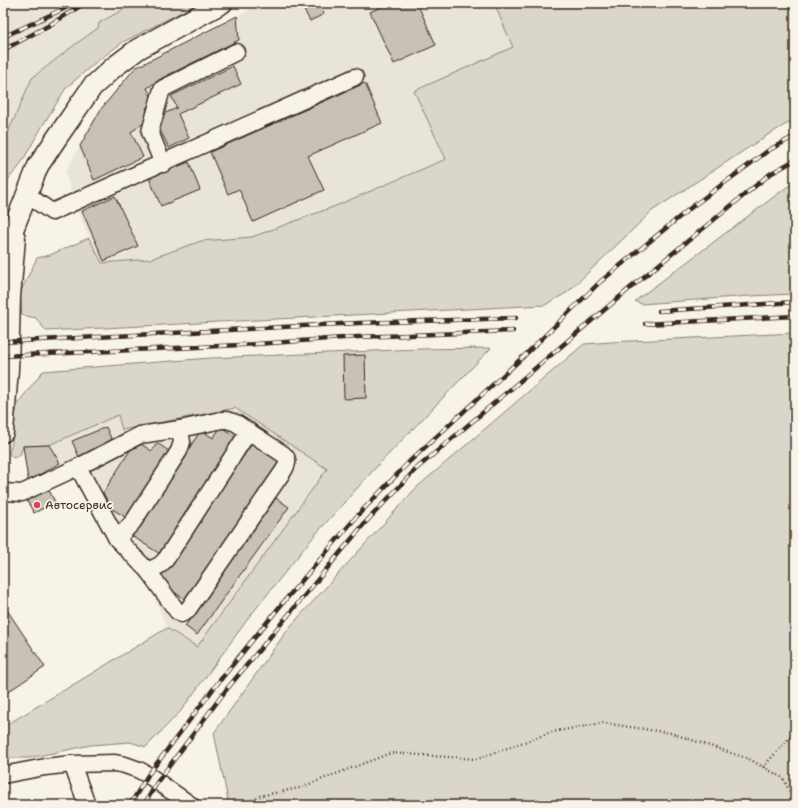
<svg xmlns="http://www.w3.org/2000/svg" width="798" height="808" font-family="'Shantell Sans',sans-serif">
<rect width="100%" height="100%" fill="#f7f3e8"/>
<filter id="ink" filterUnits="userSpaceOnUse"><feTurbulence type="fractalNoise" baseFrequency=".025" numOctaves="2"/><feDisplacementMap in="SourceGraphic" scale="8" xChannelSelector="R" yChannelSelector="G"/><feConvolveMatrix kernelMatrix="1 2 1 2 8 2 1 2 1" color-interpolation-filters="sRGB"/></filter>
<g filter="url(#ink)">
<!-- built -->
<g fill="#e9e4d9">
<path d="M3,3h132l-36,20 -1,5 -25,18 -41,32 -29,66z"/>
<path d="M263,3h231l19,44 -99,44 32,68 -113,48 -81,30 -51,4 -51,18 -49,4 -23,-51 -13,-40 36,-63 34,-41z"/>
<path d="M235,408l92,61 -130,178 -30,-19 -12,-29 -19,-32 -17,-10 -47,-81 -12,-13 -11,-18 69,-30 5,15z"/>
</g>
<!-- green -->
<g fill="#dbd6cb" stroke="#8b8074">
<path d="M135,3h64l-76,39 -27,20 -30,26 -23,37 -24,42 -10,11 -6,9v-43l29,-66 41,-32 25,-18 1,-5z"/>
<path d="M494,3h301v116l-29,17 -114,75 -84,81 -23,13 -499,26 -10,-13 -14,-3 -2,-22 17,-35 13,-3 39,-17 13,25 48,-4 51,-18 51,-4 81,-30 113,-48 -32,-68 99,-44z"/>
<path d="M795,182v112l-45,2 -109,8 -6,-3 152,-114z"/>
<path d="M795,333v472h-566l-15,-72 74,-104 128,-141 168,-144 27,-2z"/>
<path d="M491,348l-112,116 -65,72 -64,80 -70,96 -34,35 -16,-5 -39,3 -62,13h-26v-31l164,-99 30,19 130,-178 -92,-61 -113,22 -4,-15 -69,30 -26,1 -3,9 -7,3 -4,-4 3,-12 2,-22 4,-17 25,-32 168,-13 209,-9z"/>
</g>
<!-- building -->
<g fill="#c8c1b6" stroke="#3b2a1e">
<path d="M300,3h32l-11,5 3,6 -14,7z"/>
<path d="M390,3h27l19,42 -42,19 -24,-52z"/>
<path d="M237,16l2,24 -77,38 -15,10 7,14 -8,6 4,11 -19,13 12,25 -49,23 -14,-34 21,-37 34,-41z"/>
<path d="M233,66l8,18 -63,30 11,24 -20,10 -15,-30 23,-10 -6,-12z"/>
<path d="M365,83l17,40 -74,33 16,34 -71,32 -14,-33 -11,5 -18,-42z"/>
<path d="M189,162l11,28 -39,16 -12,-28z"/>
<path d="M115,196l23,50 -34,15 -22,-50z"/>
<path d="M365,355l1,43 -22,1 -1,-43z"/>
<path d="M106,427l7,16 -34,14 -7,-16z"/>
<path d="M221,427l15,10 -76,117 -28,-18 69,-106 12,8z"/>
<path d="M136,441l16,10 5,-8 12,8 -42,67 -15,-9 -9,-16z"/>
<path d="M253,442l27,19 -94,139 -28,-19z"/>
<path d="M49,445l11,18 -32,18 -5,-35z"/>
<path d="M46,484l9,18 -21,11 -10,-17z"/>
<path d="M276,498l13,9 -92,128 -12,-9z"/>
<path d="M3,604l42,63 -42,28z"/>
</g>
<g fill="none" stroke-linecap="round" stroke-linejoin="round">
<defs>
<g id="minor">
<path d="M163,164l-13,-32 12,-43 74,-37"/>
<path d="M27,195l25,17 303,-135"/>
<path d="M3,492l19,1 56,-26 62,-32 40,-6 42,-9h5l9,3 47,31c6,5 5,9 1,16l-97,141 -6,3 -4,-3 -29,-40 -31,-32 -39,-72"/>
<path d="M117,539l16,-17 46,-71 3,-9 -2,-13"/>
<path d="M148,571l12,-6 6,-6 83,-128"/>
<path d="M72,764l14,38v3"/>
<path d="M3,775l42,-8 27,-3 43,-1 10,2 14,5 9,5 43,30"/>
</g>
<g id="major">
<path d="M3,255l35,-89 18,-27 36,-52 22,-20 24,-18 84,-46"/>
<path d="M3,432l5,-63 2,-72 5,-59"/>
</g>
</defs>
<!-- minor casing -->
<use href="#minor" stroke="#3b2a1e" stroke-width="19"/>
<!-- major casing -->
<use href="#major" stroke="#3b2a1e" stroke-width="23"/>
<!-- path -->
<g stroke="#3b2a1e" stroke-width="2.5" stroke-dasharray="1 3" stroke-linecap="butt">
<path d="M763,767l32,-35"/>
<path d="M246,805l14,-9 39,-8 92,-35 86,6 75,-27 51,-9 68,10 78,26 34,19 12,24"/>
</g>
<!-- minor -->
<use href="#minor" stroke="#f7f3e8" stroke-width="16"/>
<!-- major -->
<use href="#major" stroke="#f7f3e8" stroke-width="20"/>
<defs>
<g id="rail">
<path d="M3,37l73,-34"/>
<path d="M3,50l45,-24 37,-23"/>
<path d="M659,311l136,-9"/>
<path d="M645,324l150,-8"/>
<path d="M3,342l356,-19 157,-5"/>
<path d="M3,356l238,-11 117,-8 155,-6"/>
<path d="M130,805l18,-30 69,-91 64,-79 77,-90 52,-54 114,-105 76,-74 93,-76 76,-56 26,-14"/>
<path d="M144,805l14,-24 68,-91 138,-166 52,-55 219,-185 135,-110 25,-14"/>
</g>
</defs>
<!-- rail casing -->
<use href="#rail" stroke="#3b2a1e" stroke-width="4.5"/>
<!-- rail -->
<use href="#rail" stroke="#f7f3e8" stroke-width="3" stroke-dasharray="9" stroke-linecap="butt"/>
</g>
</g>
<!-- markers -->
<circle fill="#d1495b" stroke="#f7f3e8" stroke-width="1.5" cx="37" cy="505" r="4"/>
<g text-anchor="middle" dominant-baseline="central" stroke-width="3.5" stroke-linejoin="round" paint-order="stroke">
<!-- poi labels -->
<g font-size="12" fill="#3b2a1e" stroke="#f7f3e8" text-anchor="start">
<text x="45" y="505">Автосервис</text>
</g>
</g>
<!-- margin -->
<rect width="798" height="808" fill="none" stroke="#f7f3e8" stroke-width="16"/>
<rect x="8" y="8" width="782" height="792" fill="none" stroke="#3b2a1e" stroke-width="1.5" filter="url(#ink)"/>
</svg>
